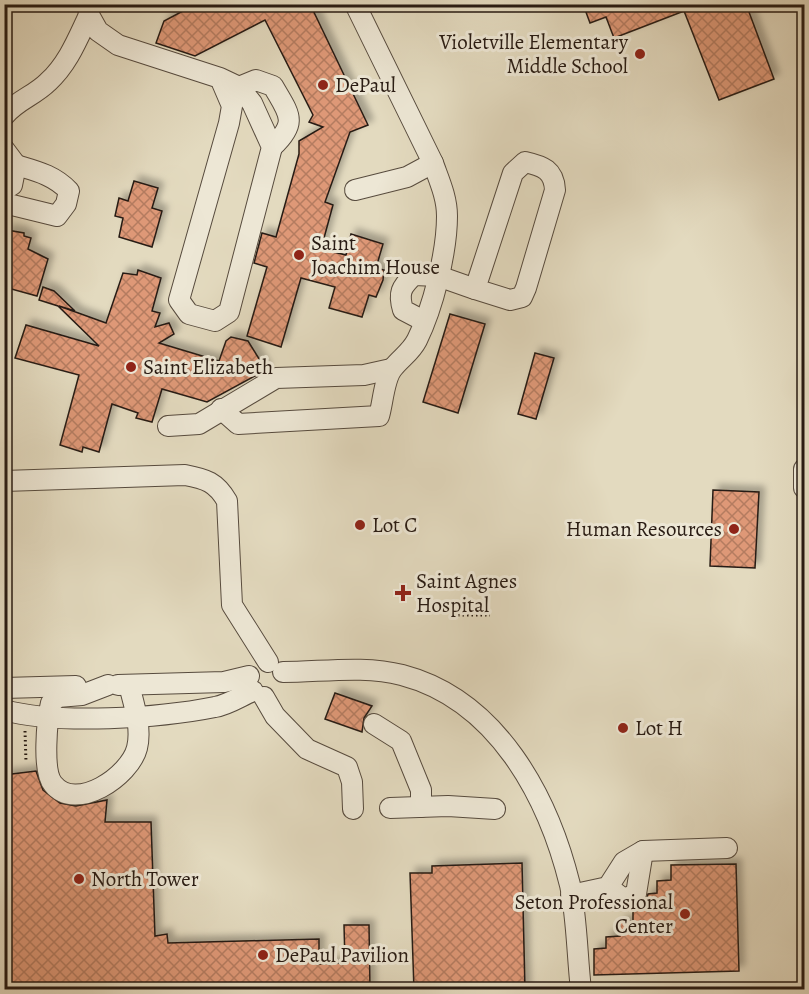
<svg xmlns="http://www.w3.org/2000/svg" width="809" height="994" font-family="Alegreya,serif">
<defs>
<pattern id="building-cross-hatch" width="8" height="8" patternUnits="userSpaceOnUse" patternTransform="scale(1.5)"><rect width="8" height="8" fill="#de9877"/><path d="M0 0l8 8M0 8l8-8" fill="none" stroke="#b47b60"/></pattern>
<filter id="shadow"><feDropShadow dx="5.5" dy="-5.5" stdDeviation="3" flood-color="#0004"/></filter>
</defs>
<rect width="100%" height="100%" fill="#e3dabf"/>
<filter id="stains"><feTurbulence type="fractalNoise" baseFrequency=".00333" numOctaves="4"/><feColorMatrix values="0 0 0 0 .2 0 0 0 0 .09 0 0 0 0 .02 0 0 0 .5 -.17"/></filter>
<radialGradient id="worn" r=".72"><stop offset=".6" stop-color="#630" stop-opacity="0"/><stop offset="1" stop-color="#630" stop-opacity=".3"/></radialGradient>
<!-- building -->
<g fill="url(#building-cross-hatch)" stroke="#281b13" stroke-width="1.5" filter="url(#shadow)">
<path d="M196,4h114l58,121 -18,7 -25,70 8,3 -12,44 25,6 5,-21 32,10 -7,24 8,2 -1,10 -7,17 -7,-2 -7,22 -33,-9 6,-21 -34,-9 -20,69 -34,-11 20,-69 -13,-4 8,-30 14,4 23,-83v-13l24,-14 -14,-5 4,-7 -48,-95 -70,36 -39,-13 8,-22z"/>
<path d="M583,4h163l28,75 -55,21 -35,-89 -70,27 -8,-21 -16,6z"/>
<path d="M134,181l24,7 -6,20 10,3 -10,36 -33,-10 4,-19 -8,-2 4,-18 9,3z"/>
<path d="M7,230l17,3v3l7,2 -3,11 20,10 -11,37 -33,-9v-49z"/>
<path d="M138,270l23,8 -9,33 8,2 -5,14 14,-4 5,11 -15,9 60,18 7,-20 5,-4 17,4 18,29 -59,32 -45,-13 -10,33 -16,-4 2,-5 -26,-9 -13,48 -16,-5 -1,5 -22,-7 19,-70 -64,-17 11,-33 73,21 -41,-40 -19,-6 4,-13 11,4 21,20 -16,-5 47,17 17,-50 14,2z"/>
<path d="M450,314l35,10 -27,89 -35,-11z"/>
<path d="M535,353l19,5 -18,61 -18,-5z"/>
<path d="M713,490l46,2 -4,76 -45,-2z"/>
<path d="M335,693l37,13 -8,12 -2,14 -37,-13z"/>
<path d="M36,771l7,19 17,13 16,3 31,-6 -2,22h46l4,114 12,-2 1,9 151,-4v25l26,-1 -1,-38h25l1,65h-366v-215z"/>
<path d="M522,863l3,127h-111l-4,-117h22v-7z"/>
<path d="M736,864l3,107 -145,4v-26l12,-1v-11l14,-1v-14l13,-1v-13l12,-2 3,-12 9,-1v-12l14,-1v-15z"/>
</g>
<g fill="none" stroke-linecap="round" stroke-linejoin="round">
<defs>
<g id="minor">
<path d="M88,4l1,11 9,16 20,14 102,33 19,9 13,16 20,44 -43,165 -14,9 -26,-7 -10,-14 50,-177 3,-17 -12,-28"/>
<path d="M239,87l17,-7 17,6c16,28 26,36 -1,61"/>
<path d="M4,116c13,-16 30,-20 44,-34 20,-18 30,-44 41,-67"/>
<path d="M4,149l12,16 -4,20 -8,5"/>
<path d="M525,162c18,4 29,8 30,28l-29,98 -4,9 -12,3 -35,-11 38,-116z"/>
<path d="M355,190l52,-13 26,-14"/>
<path d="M4,203l53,13 9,-12 3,-13c-15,-16 -33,-20 -53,-26"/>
<path d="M424,321l-21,-11c-5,-17 -2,-23 11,-35l24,1 37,13"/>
<path d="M221,409l17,15 141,-8c4,-13 5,-38 14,-48 8,-10 18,-16 24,-28 16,-32 30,-88 30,-124 0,-19 -8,-36 -14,-53l-78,-159"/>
<path d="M168,426l31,-2 77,-46 88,-3 27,-6"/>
<path d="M804,469v19"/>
<path d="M4,481l181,-6c21,4 31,7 42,26l5,104 36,57"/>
<path d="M283,672c39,0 81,-7 119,3 95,25 146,121 168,210 7,33 7,70 11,105"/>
<path d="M108,685l-26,10 -24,2 -7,6c-4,16 -9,68 2,81 23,29 77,-8 84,-36 5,-20 -3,-43 -8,-63"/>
<path d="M118,685l106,-3 25,-6"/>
<path d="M4,688l72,-2"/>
<path d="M264,697l11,19 32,33 40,18 5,15 1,27"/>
<path d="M4,710c54,15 156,8 211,-3 13,-2 26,-11 38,-16"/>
<path d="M374,724l27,17 20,49v17"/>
<path d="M390,808l58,-2 47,3"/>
<path d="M608,887l16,12 12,-5 7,-43"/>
<path d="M571,895l37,-8 16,-25 19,-11 84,-3"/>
</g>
</defs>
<!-- minor casing -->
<use href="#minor" stroke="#574b3e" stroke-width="22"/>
<!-- path -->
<g stroke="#281b13" stroke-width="3" stroke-dasharray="1.5 3" stroke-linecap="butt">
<path d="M458,615h32"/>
<path d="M25,731l1,31"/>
</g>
<!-- minor -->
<use href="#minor" stroke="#ede7d5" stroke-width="20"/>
</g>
<!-- markers -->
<g fill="#8f2418" stroke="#ede7d5" stroke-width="2">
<circle cx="640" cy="54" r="6"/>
<circle cx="323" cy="85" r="6"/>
<circle cx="299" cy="255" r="6"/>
<circle cx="131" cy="367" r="6"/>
<circle cx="360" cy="525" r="6"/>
<circle cx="734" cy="529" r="6"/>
<path d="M400 584h6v6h6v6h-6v6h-6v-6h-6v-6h6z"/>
<circle cx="623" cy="728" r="6"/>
<circle cx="79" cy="879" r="6"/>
<circle cx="685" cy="914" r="6"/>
<circle cx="263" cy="955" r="6"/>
</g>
<g text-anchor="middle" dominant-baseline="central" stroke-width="6" stroke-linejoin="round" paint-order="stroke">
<!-- poi labels -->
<g font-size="21" fill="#281b13" stroke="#ede7d5" text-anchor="start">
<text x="628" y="42" text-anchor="end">Violetville Elementary<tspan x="628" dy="24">Middle School</tspan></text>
<text x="335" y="85">DePaul</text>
<text x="311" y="243">Saint<tspan x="311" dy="24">Joachim House</tspan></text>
<text x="143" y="367">Saint Elizabeth</text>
<text x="372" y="525">Lot C</text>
<text x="722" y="529" text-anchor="end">Human Resources</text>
<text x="416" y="581">Saint Agnes<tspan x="416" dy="24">Hospital</tspan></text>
<text x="635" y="728">Lot H</text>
<text x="91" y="879">North Tower</text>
<text x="673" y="902" text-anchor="end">Seton Professional<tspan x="673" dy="24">Center</tspan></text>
<text x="275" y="955">DePaul Pavilion</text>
</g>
</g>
<!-- margin -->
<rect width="809" height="994" fill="none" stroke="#e3dabf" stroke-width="24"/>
<rect x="6" y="6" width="797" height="982" fill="none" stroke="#281b13" stroke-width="3"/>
<rect x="12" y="12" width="785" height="970" fill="none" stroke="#281b13" stroke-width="1.5"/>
<rect width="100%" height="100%" filter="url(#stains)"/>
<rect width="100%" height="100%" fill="url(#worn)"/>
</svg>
